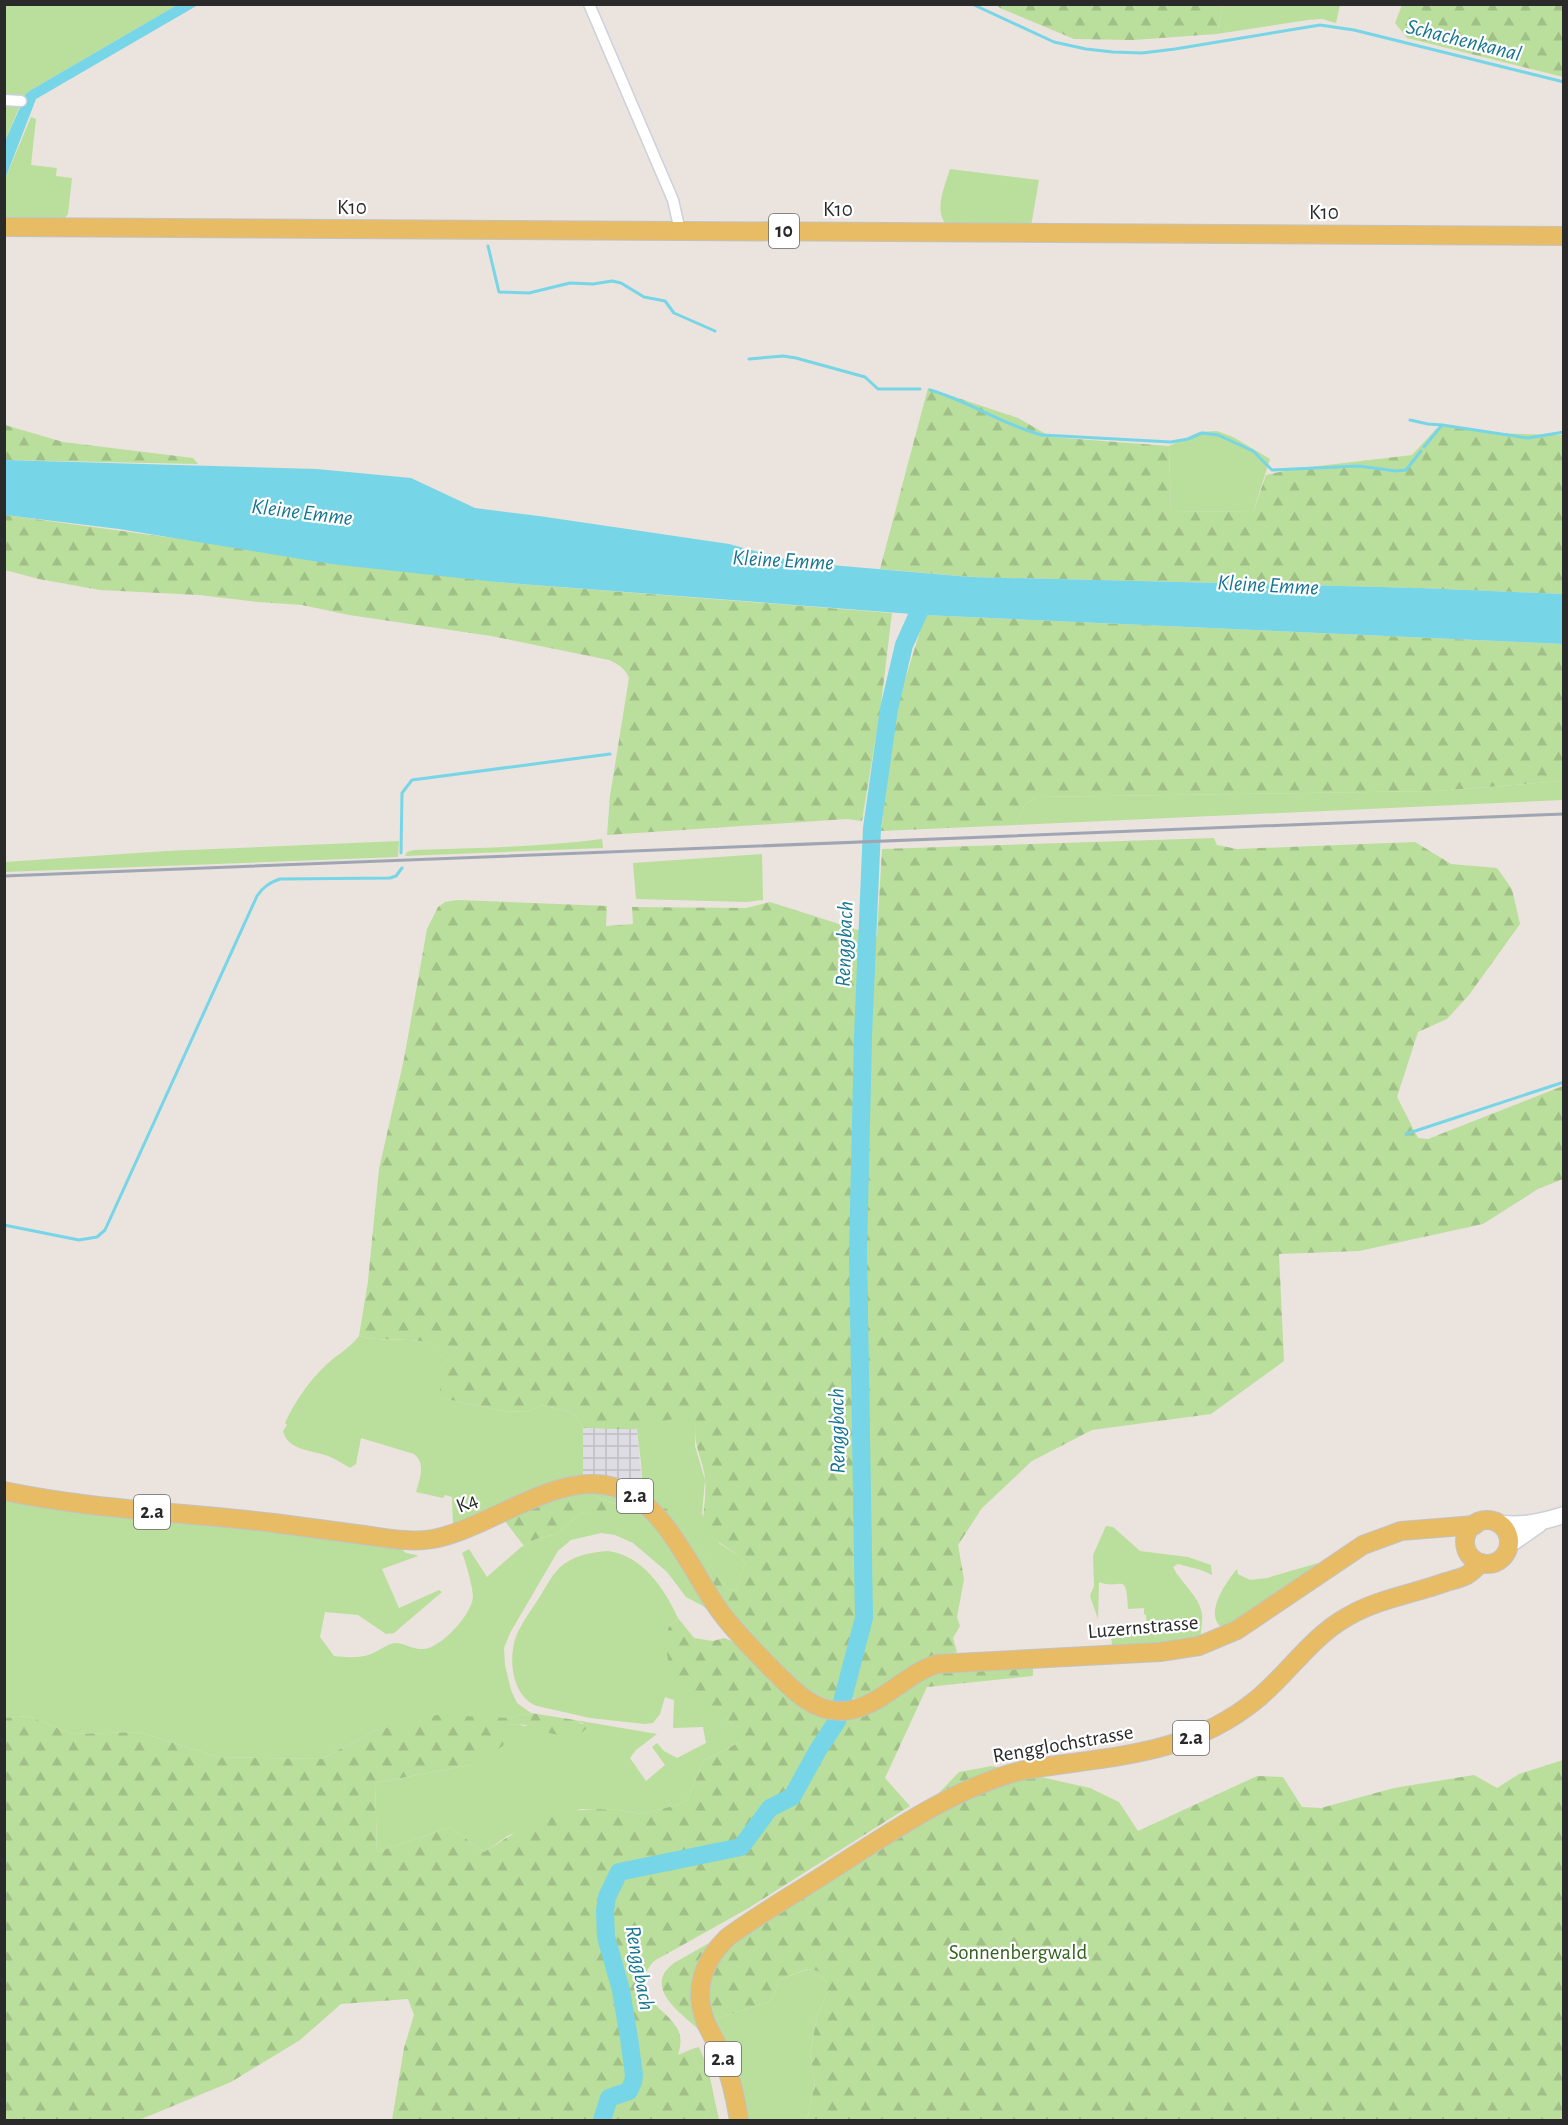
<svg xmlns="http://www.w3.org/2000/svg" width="1568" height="2125" font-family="'Alegreya Sans',sans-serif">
<defs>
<pattern id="industrial-grid" width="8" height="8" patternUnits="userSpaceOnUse" patternTransform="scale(1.5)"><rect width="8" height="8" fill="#dedde4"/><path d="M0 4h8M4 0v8" fill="none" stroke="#bfbec4"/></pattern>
<pattern id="forest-firs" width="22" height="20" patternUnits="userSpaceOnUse" patternTransform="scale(1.5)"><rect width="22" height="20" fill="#badf9c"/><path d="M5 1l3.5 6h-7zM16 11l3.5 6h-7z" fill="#a0c087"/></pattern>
</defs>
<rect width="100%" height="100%" fill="#ebe3dd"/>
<!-- industrial -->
<path fill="url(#industrial-grid)" d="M583,1428l54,1 5,58 6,12 -65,-20z"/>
<!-- grass -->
<g fill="#badf9c">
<path d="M4,5h173l-146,85 -8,9 -18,-1z"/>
<path d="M1223,5v-1l117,1 -4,18 -14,-4 -14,1 -91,14z"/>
<path d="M5,103h16l-16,38z"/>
<path d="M31,117l5,2 -5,46 26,3 -1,8 16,2 -4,36 -4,5h-59v-40z"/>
<path d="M950,169l89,11 -8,46 -84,-1c-14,-13 -2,-40 3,-56z"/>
<path d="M1217,431l16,6 37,22 -17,53 -82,-1 -2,-65 30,-14z"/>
<path d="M1563,781v19l-547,25 8,-19 12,-9 400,-6z"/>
<path d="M602,839l1,9 -198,8 2,-4 7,-2c63,-2 126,-3 188,-11z"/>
<path d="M399,841l-1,16 -393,15v-10l161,-11z"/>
<path d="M762,854l1,46 -17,2 -110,-3 -3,-36z"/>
<path d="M359,1336c26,7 53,0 79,9l3,13v39l5,2 62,13 21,-1 13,-6 28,7 5,3 8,13v51l-130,48 -1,-30 -7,-2 -2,3 -27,-6c4,-14 10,-28 -2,-38l-53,-16 -5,26 -6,4c-7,-4 -14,-9 -22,-12 -16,-6 -40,-5 -45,-25l4,-6 -2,-2c10,-22 24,-42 42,-59 11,-10 23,-16 32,-28z"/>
<path d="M668,1419h19l9,5 -1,22 10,34 -3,34 17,29 20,13 6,7 -9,27 -4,1 -7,-6 -58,-75c-26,-9 -24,-23 -26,-46 -1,-12 -3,-23 -4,-35z"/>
<path d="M606,1491l27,11 35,38 46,75 -11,-9 -17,-9 -19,-25 -34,-29 -18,-8 -14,-2 -30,7 -13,11 -48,82 -6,15 1,17 6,25 6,13 14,10 -22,5 -132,12 -56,29 -103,-2 -79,-25 -67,2 -44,-18 -23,2 -1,-221 395,50 7,6 10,2 2,1 -36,13 17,39 40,-18 3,2 -48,41 -8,1 -28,-19 -33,-3 -5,25 14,19c12,1 25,3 37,-2 8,-3 17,-11 25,-11 10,1 18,7 28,6 17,-1 48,-35 49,-52 0,-9 -7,-35 -11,-44l7,-4 18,28 33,-29 16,-9 21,-5 23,-20 45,-7 -29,-10 -58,7 27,-10z"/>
<path d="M1106,1526l7,1 27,24 48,6 23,8 1,10c-13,-7 -20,-7 -34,-11l-5,3c7,15 27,30 29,47 1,6 -1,14 -1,20l-7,6 -10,3 -72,2 -1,-10 36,-2 -1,-18 -2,-1v-6l-16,1c-2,-40 -6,-18 -29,-27l-1,37 -8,-23 4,-10 -1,-31z"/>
<path d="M608,1551c35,5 56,37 70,67l-10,10 21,63 26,18 25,23 4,8 -41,21 -15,38 -11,6 -35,9 -23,-4 -38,-1 -72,26 -25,17 -34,-25 -73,25 -2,-69 94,-18 41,-40 9,-1 5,2 60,-2 -9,-4 82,14 -21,16 -6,8 16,23 19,-16 -13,-18 5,-4 7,8 13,7 29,-15 -3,-16 -30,1 1,-28 -9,-3 -5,17 -7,9 -8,1 -55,-6 -53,-12c-25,-9 -30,-49 -20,-72 6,-13 15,-25 22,-36 7,-11 14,-26 25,-34 13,-9 28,-12 44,-13z"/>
<path d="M1318,1563v3l-69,50 -28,11c-17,-14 6,-46 16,-58l1,5 12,6 17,-2z"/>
<path d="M808,1969l10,2 9,12v10l-10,24 -7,37 5,29 -8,37h-78l-13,-61 -8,-18 -13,-15 73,-24 6,-7 5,-15z"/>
<path d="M699,2047l9,21 11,52h-14l4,-18 -17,-53z"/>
</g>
<!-- forest -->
<g fill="url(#forest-firs)">
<path d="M997,5h226l-6,29 -84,6 -59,-1 -74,-31z"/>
<path d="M1402,5h161v72l-156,-39 -12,-15z"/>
<path d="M928,388l90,30 33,19 118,9 2,65 82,1 13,-37 27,-6 119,-14 25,-27 14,-3 35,8 77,2v159l-142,-6 -451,-11 -90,-8z"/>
<path d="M5,425l58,17 130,16 5,6 -193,-4z"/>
<path d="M5,515l491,67 396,31 -12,99 -18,109 -15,-2 -240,16 3,-39 19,-118c-4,-10 -10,-13 -20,-18l-118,-24 -142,-21 -47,-10 -44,-3 -59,-7 -99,-5 -61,-11 -34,-9z"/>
<path d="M925,615l638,29v137l-127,10 -400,6 -12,9 -8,19 -135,6 15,-122z"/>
<path d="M1214,838l3,7 20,4 178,-7 36,22 46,4 15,21 8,35 -51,71 -22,24 -29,13 -21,65 21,41 10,1 135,-53v93l-25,10 -55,35 -124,27 -80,3 5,107 -73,53 -119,16 -60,31 -50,47 -24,37 6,34 -7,38 3,9 -7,12 4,14 -98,46 -26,3 -24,-9 -69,-64 -84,-122 11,3 58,76 7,6 4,-1 9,-27 -6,-7 -36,-25c-1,-17 4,-36 2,-52 -2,-21 -12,-31 -9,-55 -24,-13 -38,3 -60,5 -17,1 -36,-1 -53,-1l-8,-13 -5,-3 -28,-7 -13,6 -21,1 -62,-13 -6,-2 1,-39 -4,-13c-25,-9 -52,-2 -78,-9l9,-55 11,-112 25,-110 23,-130 11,-22 7,-5 12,-2 150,6 -1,20 27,-2 -1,-17 114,1 24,-6 107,34 5,-87z"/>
<path d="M577,1496l19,1 31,11 -47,6 -23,20 -21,5 -12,7 -20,-26 34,-16z"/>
<path d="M678,1618l16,20 19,3 11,-3 16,6 43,47 18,16 27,10 101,-44 104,-7v10l-106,11 -42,91 25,28 -163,103 -93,52c-29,32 11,46 23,67 5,9 4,17 1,27l14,-6 18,53 -5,18h-313l12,-72 10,-33 -6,-16 -67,5 -41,36 -69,42 -92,38h-88l-3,-1 -43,1 -1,-402 24,-2 44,18 67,-2 79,25 103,2 56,-29 60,-15 72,3 22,-5 44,7 12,7c-13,21 -49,0 -67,-3 -1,0 -9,1 -10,1l-7,21 -34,19 -94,18 2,69 73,-25 34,25 51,-32 21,-8 40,-3 23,1 23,4 35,-9 11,-6 15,-38 41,-21c-18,-33 -66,-42 -76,-80 -2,-10 0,-22 0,-32z"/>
<path d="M1563,1760v360h-756l8,-37 -5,-29 7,-37 10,-24v-10l-9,-12 -11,-2 -28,11 -5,15 -6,7 -73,24c-19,-16 -51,-41 -21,-63l58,-33 186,-115 41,-43 33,-6 98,22 29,14 19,29 119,-55 26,1 19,30 19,1 73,-20 80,-13 23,13 22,-14z"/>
</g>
<!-- water -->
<g fill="#76d5e7">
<path d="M177,5h21l-162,94 -31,80v-38l21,-47 5,-4z"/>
<path d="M5,460l312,9 94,9 64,30 64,8 190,28 67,18 174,15 451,11 142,6v50l-638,-29 -429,-33 -165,-18 -212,-35 -114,-14z"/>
</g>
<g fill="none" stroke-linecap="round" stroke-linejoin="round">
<!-- stream -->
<g stroke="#76d5e7" stroke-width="3">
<path d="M972,4l82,38 32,7 27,3 29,1 33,-4 145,-24 34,5 210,52"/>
<path d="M1338,5v-1"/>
<path d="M488,246l11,46 30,1 41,-10 23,1 19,-3 9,2 23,14 21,4 9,12 41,18"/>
<path d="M749,359l34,-3 13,2 69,19 13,12h42"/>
<path d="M930,390c39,11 73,35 112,45l129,7 17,-3 14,-6 16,2 35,16 19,19 87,-4 37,5 10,-1 15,-19"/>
<path d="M1410,420l18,4 14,1"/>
<path d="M1424,447l18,-22 86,13 36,-6"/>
<path d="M401,853l1,-60 10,-13 198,-26"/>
<path d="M1406,1134l158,-52"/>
<path d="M4,1225l75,15 18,-3 8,-7 152,-334c6,-9 12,-13 23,-17l110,-1 6,-2 6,-8"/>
</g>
<!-- river -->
<path stroke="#76d5e7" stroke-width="18" d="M602,2120l7,-22 20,-7 4,-9 1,-7 -5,-37 -8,-48 -15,-53 -1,-26 2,-14 12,-25 122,-25 29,-39 22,-11 26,-47 19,-29 27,-103 -6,-367 5,-215 9,-208 17,-119 15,-64 23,-51"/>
<defs>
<g id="street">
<path d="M589,4l84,196 7,31"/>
<path d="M4,100l17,1"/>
</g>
<g id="secondary">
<path d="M1497,1523c23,4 45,-1 67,-8"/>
<path d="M1509,1545l30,-21"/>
</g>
<g id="primary">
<path d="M4,227l1560,9"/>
<path d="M4,1491c90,19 180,21 270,32 30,4 60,8 90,12 22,3 46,8 69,4 55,-10 125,-69 181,-52 53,16 77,86 108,127 16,21 35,40 54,59 19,19 38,39 67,38 36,-2 61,-37 94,-47l223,-12 39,-6 38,-16 126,-85 38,-14 74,-6"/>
<circle cx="1487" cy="1542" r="22"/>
<path d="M739,2120c-3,-23 -9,-45 -18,-67 -4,-11 -12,-21 -16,-33 -12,-32 -1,-60 23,-83 34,-25 70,-45 105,-68 58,-37 124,-83 191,-99 84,-14 162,-13 232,-70 32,-26 55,-63 91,-83 30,-18 66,-23 99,-35 7,-2 15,-4 21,-7 5,-3 10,-8 14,-12"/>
</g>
</defs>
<!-- street casing -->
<use href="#street" stroke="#cbd0db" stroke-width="13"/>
<!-- secondary casing -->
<use href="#secondary" stroke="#cbd0db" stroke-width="19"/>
<!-- primary casing -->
<use href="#primary" stroke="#c3c3c3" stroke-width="20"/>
<!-- street -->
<use href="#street" stroke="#fff" stroke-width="10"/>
<!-- secondary -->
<use href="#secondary" stroke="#fff" stroke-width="16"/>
<!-- primary -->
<use href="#primary" stroke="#e8bb65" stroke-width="18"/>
<!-- rail -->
<path stroke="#a0a5b3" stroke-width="3" d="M4,876l1560,-62"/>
</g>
<g text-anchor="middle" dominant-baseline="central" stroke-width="4.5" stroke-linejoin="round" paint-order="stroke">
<!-- shield labels -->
<g fill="#fff" stroke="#6a6a6a" stroke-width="1.5">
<rect x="769" y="214" width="30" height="34" rx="4.5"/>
<rect x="617" y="1479" width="36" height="34" rx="4.5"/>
<rect x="134" y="1495" width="36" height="34" rx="4.5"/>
<rect x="1173" y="1721" width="36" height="34" rx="4.5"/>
<rect x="705" y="2042" width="36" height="34" rx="4.5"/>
</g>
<g font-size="20" font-weight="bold" fill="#2a2a2a">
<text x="784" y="231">10</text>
<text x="635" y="1496">2.a</text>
<text x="152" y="1512">2.a</text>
<text x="1191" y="1738">2.a</text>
<text x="723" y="2059">2.a</text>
</g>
<!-- street labels -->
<g font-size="21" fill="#2a2a2a" stroke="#fff">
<text x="352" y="207">K10</text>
<text x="838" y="209">K10</text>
<text x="1324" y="212">K10</text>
<text transform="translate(467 1503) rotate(-22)">K4</text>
<text transform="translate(1143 1627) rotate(-5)">Luzernstrasse</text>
<text transform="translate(1063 1744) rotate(-10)">Rengglochstrasse</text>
</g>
<!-- park labels -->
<g font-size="21" fill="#34631e" stroke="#fff">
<text x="1018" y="1952">Sonnenbergwald</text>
</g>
<!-- water labels -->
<g font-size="22" font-style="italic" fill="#157593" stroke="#fff">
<text transform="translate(1464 40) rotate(14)">Schachenkanal</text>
<text transform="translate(302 512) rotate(7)">Kleine Emme</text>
<text transform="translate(783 560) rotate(3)">Kleine Emme</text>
<text transform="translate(1268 585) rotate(3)">Kleine Emme</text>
<text transform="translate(844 944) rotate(-88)">Renggbach</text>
<text transform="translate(837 1431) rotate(-91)">Renggbach</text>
<text transform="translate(640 1968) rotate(80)">Renggbach</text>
</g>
</g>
<!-- border -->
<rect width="1568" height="2125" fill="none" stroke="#2a2a2a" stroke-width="12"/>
</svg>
